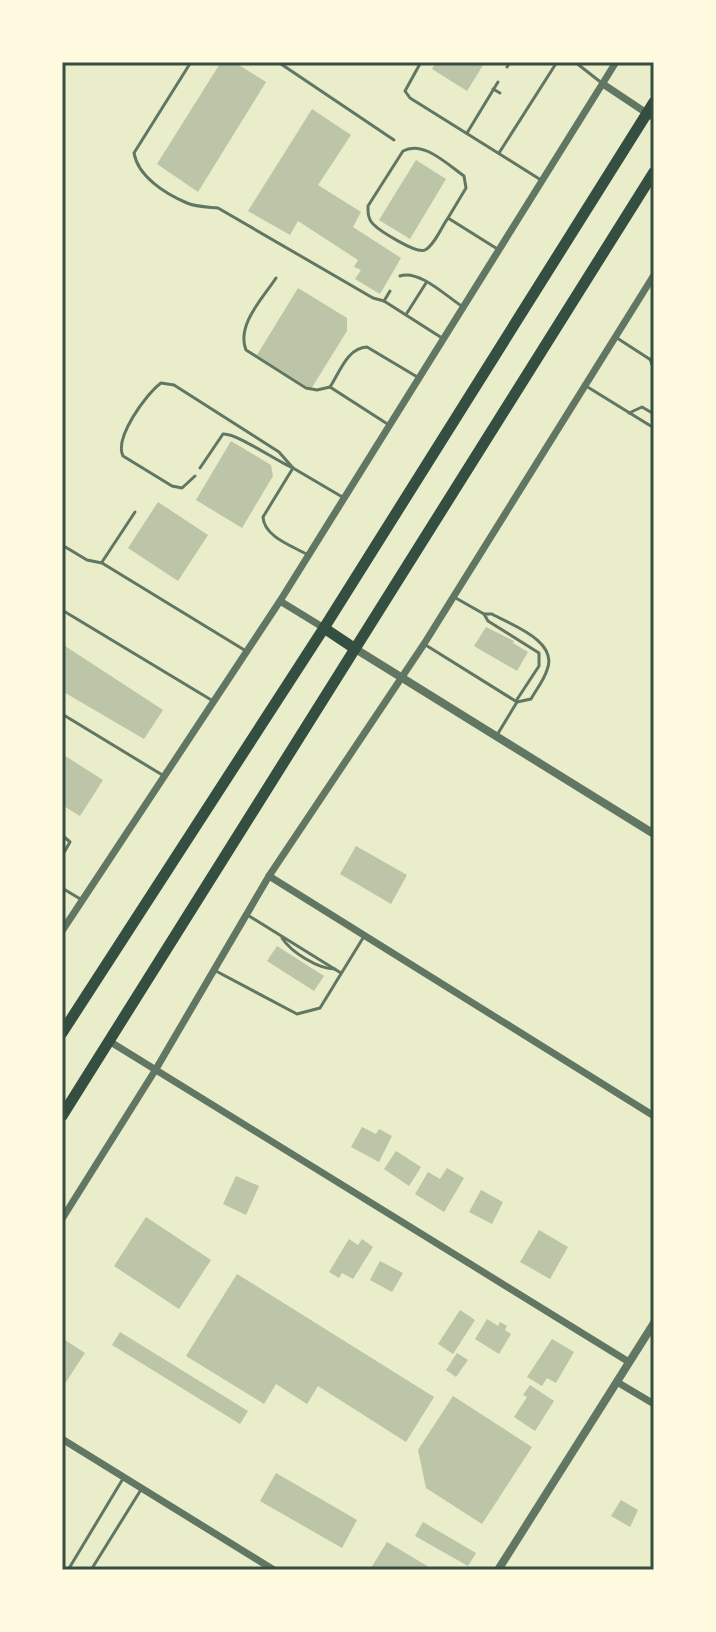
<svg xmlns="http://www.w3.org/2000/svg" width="716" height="1632" font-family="Jost,sans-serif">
<rect width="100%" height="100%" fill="#e9edc9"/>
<!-- building -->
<g fill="#bcc5a7">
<path d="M221,62h13l32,20 -68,110 -41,-28z"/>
<path d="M436,62h49l-18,29 -35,-22z"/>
<path d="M312,109l39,26 -33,50 43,27 -8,15 48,31 -21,36 -25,-15 6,-9 -7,-3 4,-7 -60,-39 -8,14 -42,-24z"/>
<path d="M416,160l30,19 -36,60 -31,-19z"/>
<path d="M298,288l49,30v13l-36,58 -54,-34z"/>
<path d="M231,441l40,24 2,11 -31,52 -46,-28z"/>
<path d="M158,502l50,33 -30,46 -50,-33z"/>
<path d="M486,627l28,14 -1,2 15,9 -11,19 -43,-25z"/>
<path d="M62,644l101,66 -19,29 -82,-48z"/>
<path d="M62,754l41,26 -23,36 -18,-11z"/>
<path d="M356,846l51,29 -16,29 -51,-30z"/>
<path d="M277,946l47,30 -10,15 -47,-30z"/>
<path d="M362,1127l14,7 3,-5 13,7 -13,26 -28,-15z"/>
<path d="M396,1151l25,16 -12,19 -25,-17z"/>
<path d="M447,1168l17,10 -20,34 -29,-18 13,-22 12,7z"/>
<path d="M236,1176l23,10 -13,29 -23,-11z"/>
<path d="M481,1190l22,12 -11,22 -23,-12z"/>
<path d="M146,1217l65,43 -32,49 -65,-43z"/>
<path d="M539,1230l29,17 -18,32 -30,-17z"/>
<path d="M349,1239l9,6 4,-6 11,8 -20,32 -11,-6 -3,5 -10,-6z"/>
<path d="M380,1261l23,12 -11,19 -22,-12z"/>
<path d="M237,1274l197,123 -28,45 -88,-56 -11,18 -31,-20 -12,20 -78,-48z"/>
<path d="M460,1310l15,10 -22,34 -15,-10z"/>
<path d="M487,1319l11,7 2,-4 7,4 -2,4 6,4 -12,20 -24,-15z"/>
<path d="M120,1332l128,79 -8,13 -128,-79z"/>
<path d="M62,1338l23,15 -23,35z"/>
<path d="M552,1339l22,13 -18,31 -9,-5 -5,8 -15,-9z"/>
<path d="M457,1353l11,7 -12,17 -10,-7z"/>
<path d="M530,1385l24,16 -19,30 -21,-14 13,-20 -4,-2z"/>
<path d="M453,1396l79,51 -50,77 -56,-36 -8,-38z"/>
<path d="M276,1473l81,47 -15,28 -82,-47z"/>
<path d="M621,1500l17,10 -8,17 -19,-11z"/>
<path d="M423,1522l53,31 -8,13 -53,-30z"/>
<path d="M387,1542l47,28h-59l-4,-2z"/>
</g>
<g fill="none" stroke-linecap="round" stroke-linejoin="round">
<!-- service -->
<g stroke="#617663" stroke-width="3">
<path d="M191,62l-57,91c4,24 32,41 53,50 9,4 22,4 31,5l155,90 11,3"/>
<path d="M278,62l116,78"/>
<path d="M421,62l-16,29 5,7 131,82"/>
<path d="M575,62l28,22"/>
<path d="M507,67l3,-5"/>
<path d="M493,89l7,4"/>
<path d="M467,133l31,-51"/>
<path d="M499,153l58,-91"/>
<path d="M448,218l18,-30 -2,-12c-17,-12 -41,-36 -61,-25l-35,55c0,7 0,13 5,18 7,7 43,30 52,26 9,-4 17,-24 23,-32l51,32"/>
<path d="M400,276c19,-7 47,21 63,31"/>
<path d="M276,278c-13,20 -40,47 -30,72l60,38 11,2 13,-3"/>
<path d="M390,291l-6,10 58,37"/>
<path d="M407,313l19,-30"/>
<path d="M617,338l37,24"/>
<path d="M650,359l4,11"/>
<path d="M586,386l68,42"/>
<path d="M629,413l13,-6 12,7"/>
<path d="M389,425l-59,-38c10,-15 17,-39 37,-40l52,31"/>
<path d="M200,468l23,-34c14,-1 53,27 70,34l-30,49c1,20 30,29 45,38"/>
<path d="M195,476l-13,12 -10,-2 -49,-30c-9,-18 23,-62 38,-73l13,2 105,67 14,16 51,30"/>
<path d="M62,545l25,15 15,3 144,88"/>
<path d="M102,562l33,-50"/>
<path d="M454,597l30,17h8c19,11 67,27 55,56 -3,10 -11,20 -16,29l-14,3"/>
<path d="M62,610l151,91"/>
<path d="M484,614l4,7 51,32v13l-23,35"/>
<path d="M424,644l93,58 -20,33"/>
<path d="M62,714l102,62"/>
<path d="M62,835l8,7 -8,14"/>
<path d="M62,888l20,12"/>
<path d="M249,916l92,57"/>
<path d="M282,938c9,14 36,31 53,31"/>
<path d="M214,970l83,44 23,-6 43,-70"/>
<path d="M68,1570l56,-93"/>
<path d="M91,1570l51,-82"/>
</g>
<!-- minor -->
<g stroke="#617663" stroke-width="7">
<path d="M603,84l51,34"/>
<path d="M280,601l44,27"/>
<path d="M269,876l385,240"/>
<path d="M62,931l218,-330 336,-539"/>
<path d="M109,1041l520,321"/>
<path d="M62,1219l94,-150 113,-193 155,-232 230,-369"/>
<path d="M617,1382l37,22"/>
<path d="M62,1439l212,131"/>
</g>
<!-- tertiary -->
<g stroke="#617663" stroke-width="8">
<path d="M354,648l300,186"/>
<path d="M498,1570l156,-247"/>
</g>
<!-- trunk -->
<g stroke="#344e41" stroke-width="11">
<path d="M324,628l30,20"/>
<path d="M62,1033l262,-405 330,-526"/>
<path d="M62,1116l592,-944"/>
</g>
</g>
<!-- border -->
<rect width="716" height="1632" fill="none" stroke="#fefae0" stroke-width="128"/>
<rect x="64" y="64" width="588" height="1504" fill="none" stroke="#344e41" stroke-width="3"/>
</svg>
